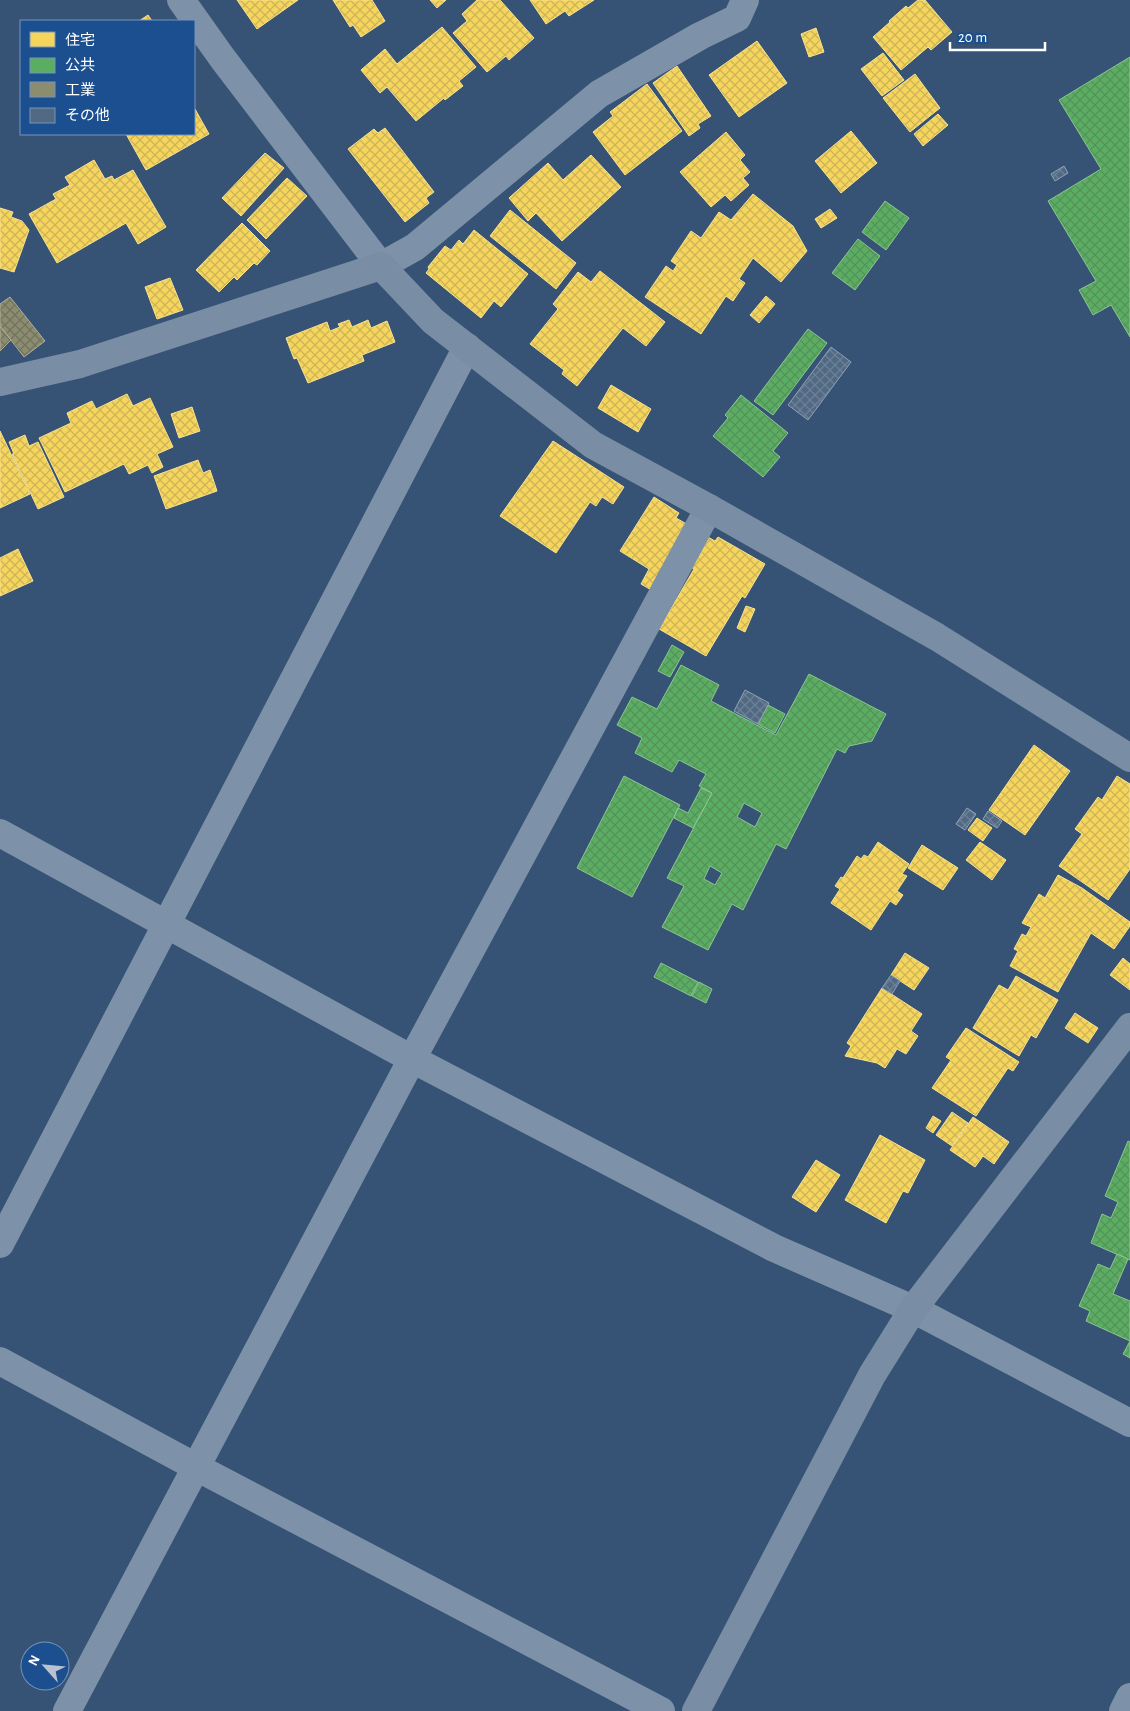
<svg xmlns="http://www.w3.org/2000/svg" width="1130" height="1711" font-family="'Alegreya Sans','Noto Sans JP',sans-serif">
<defs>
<pattern id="homes-cross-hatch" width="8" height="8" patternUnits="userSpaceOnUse" patternTransform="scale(1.25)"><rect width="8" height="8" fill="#f6d55c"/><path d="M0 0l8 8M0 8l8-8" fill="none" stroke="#ccb358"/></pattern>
<pattern id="public-cross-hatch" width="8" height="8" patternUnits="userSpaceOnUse" patternTransform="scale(1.25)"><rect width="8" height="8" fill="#5aae61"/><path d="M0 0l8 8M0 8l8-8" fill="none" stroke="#56915b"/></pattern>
<pattern id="industry-cross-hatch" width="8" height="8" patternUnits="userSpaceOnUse" patternTransform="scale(1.25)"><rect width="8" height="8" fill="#8c8c6e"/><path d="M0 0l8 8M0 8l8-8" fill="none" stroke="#727260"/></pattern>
<pattern id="building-cross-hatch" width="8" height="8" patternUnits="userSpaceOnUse" patternTransform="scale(1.25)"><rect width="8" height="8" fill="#526984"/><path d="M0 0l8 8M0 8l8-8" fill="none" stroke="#6c8096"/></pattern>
</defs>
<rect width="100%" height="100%" fill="#365274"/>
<!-- homes -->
<g fill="url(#homes-cross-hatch)" stroke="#f9e28d">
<path d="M237,0h61l-41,29z"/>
<path d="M333,0h39l13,21 -24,16 -8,-12 -3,2z"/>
<path d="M430,0h16l-9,8z"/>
<path d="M477,0h23l34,38 -25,22 -3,-4 -19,16 -34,-39 14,-12 -5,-7z"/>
<path d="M530,0h64l-25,16 -4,-5 -19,13z"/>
<path d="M918,0h7l27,32 -21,18 -3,-3 -27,23 -28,-33 17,-15 -1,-1 17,-15 2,2z"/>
<path d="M148,15l4,6h-13z"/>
<path d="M442,27l34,40 -17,14 4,5 -18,14 -1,-2 -28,23 -29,-34 -7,6 -19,-23 24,-21 12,15z"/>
<path d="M816,28l8,24 -15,5 -8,-23z"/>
<path d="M757,41l30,42 -48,34 -30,-42z"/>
<path d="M883,53l21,27 -22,16 -21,-27z"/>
<path d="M677,66l34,50 -13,8 2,4 -11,8 -36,-53z"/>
<path d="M915,74l25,34 -30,24 -27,-34z"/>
<path d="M647,84l35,47 -57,44 -32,-43 20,-16 -3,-4z"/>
<path d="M195,109l14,25 -63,36 -20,-36h68z"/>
<path d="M938,114l10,11 -25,21 -9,-12z"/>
<path d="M385,128l49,64 -8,6 3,5 -24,19 -57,-73 26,-20 4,4z"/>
<path d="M851,131l26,32 -36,30 -26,-32z"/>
<path d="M726,132l19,23 -5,5 10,12 -7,6 6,7 -18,16 -6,-6 -14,12 -31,-35z"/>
<path d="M265,153l19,15 -43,48 -19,-18z"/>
<path d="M591,155l30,32 -59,54 -26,-28 -8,8 -19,-23 39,-35 15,17z"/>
<path d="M94,160l11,19 7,-3 2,4 19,-10 33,57 -28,17 -12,-21 -69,40 -28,-49 27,-15 -3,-5 17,-9 -5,-8z"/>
<path d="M287,178l20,18 -41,43 -19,-19z"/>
<path d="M753,194l40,32 14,25 -26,31 -28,-24 -14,21 6,4 -12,18 -7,-5 -25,38 -56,-37 21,-31 7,5 4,-6 -6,-4 20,-30 10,7 18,-26 12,8z"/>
<path d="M0,208l13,4 -2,5 11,4 7,9 -15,42 -14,-4z"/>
<path d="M830,209l7,9 -16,10 -6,-9z"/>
<path d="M510,210l66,53 -20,26 -66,-53z"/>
<path d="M242,223l28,28 -13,14 -3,-2 -17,17 -3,-3 -15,15 -23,-22z"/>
<path d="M474,230l54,44 -27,33 -7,-6 -13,17 -55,-45 3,-4 -1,-2 17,-21 6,4 8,-10 4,4z"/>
<path d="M600,271l65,51 -19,24 -23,-18 -46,58 -15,-12 2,-4 -34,-26 28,-35 -5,-5 25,-32 13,10z"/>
<path d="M170,278l13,32 -26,9 -12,-32z"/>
<path d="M766,296l9,8 -16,19 -9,-8z"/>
<path d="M349,320l3,7 16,-7 3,8 16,-7 8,21 -33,13 2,6 -56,22 -11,-25 -3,1 -8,-21 41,-16 3,9 10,-4 -2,-3z"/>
<path d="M611,385l40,24 -13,23 -40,-24z"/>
<path d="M127,394l6,12 17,-8 23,49 -16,7 6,13 -11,6 -4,-8 -19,9 -5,-10 -59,28 -26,-54 32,-15 -4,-10 25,-12 4,8z"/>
<path d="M192,407l8,24 -21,7 -8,-24z"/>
<path d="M0,431l30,63 -30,14z"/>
<path d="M25,435l4,11 9,-4 26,55 -26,12 -26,-55h2l-5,-12z"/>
<path d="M553,441l71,46 -11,17 -11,-7 -6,9 -6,-4 -34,51 -56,-37z"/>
<path d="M198,460l5,13 7,-3 7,21 -51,18 -12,-33z"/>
<path d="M654,497l25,16 -3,5 14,8 -37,65 -12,-7 8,-15 -29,-18z"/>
<path d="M706,536l9,5 3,-4 47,27 -20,34 -3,-2 -36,60 -47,-27 35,-60 -5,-3z"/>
<path d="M18,549l15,32 -33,15v-38z"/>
<path d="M746,606l9,3 -10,23 -8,-4z"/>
<path d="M1034,745l36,26 -45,64 -36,-25z"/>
<path d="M1117,776l13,8v85l-22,31 -49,-34 23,-32 -7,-5 23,-32 4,3z"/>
<path d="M977,818l15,10 -9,13 -15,-11z"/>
<path d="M878,842l31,22 -7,10 5,2 -10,15 6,4 -7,10 -6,-4 -19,29 -40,-27 9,-14 -5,-3 6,-9 2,1 14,-22 4,3 3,-4 4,2z"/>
<path d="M980,842l26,18 -14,20 -26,-20z"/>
<path d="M922,845l36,23 -15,22 -35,-22z"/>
<path d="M1058,875l24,13 48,34v4l-16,23 -23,-16 -33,59 -48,-26 8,-15 -4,-2 8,-15 4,2 5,-9 -9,-4 17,-29 6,4z"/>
<path d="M905,953l24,15 -15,22 -23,-15z"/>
<path d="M1123,958l7,6v26l-20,-15z"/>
<path d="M1016,976l42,24 -22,38 -5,-3 -12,21 -46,-28 26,-43 9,5z"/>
<path d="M882,988l40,26 -11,17 7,5 -12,18 -9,-5 -12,19 -8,-5 -32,-7 6,-10 -4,-3z"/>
<path d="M1075,1013l23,15 -10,15 -23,-15z"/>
<path d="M966,1028l53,34 -6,9 -5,-3 -32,48 -44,-28 19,-28 -5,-3z"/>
<path d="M952,1112l16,11 -16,23 -16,-11z"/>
<path d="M933,1116l8,5 -8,12 -7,-5z"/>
<path d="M973,1117l36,25 -15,22 -11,-8 -8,11 -25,-17z"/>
<path d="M880,1135l45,25 -17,33 -5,-2 -17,32 -41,-23z"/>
<path d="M816,1160l24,15 -24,37 -24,-15z"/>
</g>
<!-- public -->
<g fill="url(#public-cross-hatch)" stroke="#8cc690" fill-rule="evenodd">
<path d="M1130,57v280l-19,-32 -18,10 -14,-25 17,-9 -48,-80 53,-32 -42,-69z"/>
<path d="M885,201l24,17 -23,32 -24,-18z"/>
<path d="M858,239l22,17 -25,34 -23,-17z"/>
<path d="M808,329l19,14 -54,72 -19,-14z"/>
<path d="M741,395l47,38 -15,18 7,6 -17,20 -50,-41 15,-18 -3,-3z"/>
<path d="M672,645l12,7 -14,25 -12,-6z"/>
<path d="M681,665l38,20 -8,16 65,34 33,-61 77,40 -14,27 -23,5 -4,7 -8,-4 -51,100 -10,-5 -33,66 -11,-6 -24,46 -46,-23 22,-41 -17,-8 45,-85 -13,-7 7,-12 -27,-14 -7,12 -37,-19 7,-15 -25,-13 15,-28 25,12zM744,803l18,10 -7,14 -18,-10zM710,866l12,7 -7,12 -11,-6z"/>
<path d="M768,705l17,9 -10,19 -17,-9z"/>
<path d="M624,776l56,29 -48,92 -55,-29z"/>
<path d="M701,788l11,5 -19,35 -19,-10 4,-10 10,5z"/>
<path d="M661,963l37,19 -7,14 -37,-19z"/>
<path d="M699,982l13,7 -6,14 -14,-7z"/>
<path d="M1128,1141l2,1v118l-39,-17 11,-29 9,4 7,-16 -13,-6z"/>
<path d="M1117,1254l11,5 -15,35 17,7v40l-44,-20 4,-10 -11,-5 19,-42 12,5z"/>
<path d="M1130,1341v17l-7,-4z"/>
</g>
<!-- industry -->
<g fill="url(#industry-cross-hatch)" stroke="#aeae9a">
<path d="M10,297l35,44 -21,16 -24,-31v-22z"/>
<path d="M0,326l11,14 -11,11z"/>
</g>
<!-- building -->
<g fill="url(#building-cross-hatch)" stroke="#92a2b6">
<path d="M1064,166l4,7 -13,8 -4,-7z"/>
<path d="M831,347l20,15 -43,58 -20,-15z"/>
<path d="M745,690l24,13 -11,21 -24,-13z"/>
<path d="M967,808l9,6 -11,16 -9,-6z"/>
<path d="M988,811l14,10 -5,7 -14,-9z"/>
<path d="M891,975l9,6 -8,13 -10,-6z"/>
</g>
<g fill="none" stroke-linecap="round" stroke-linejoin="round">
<!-- street -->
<g stroke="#7d92a8" stroke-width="28">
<path d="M181,0l42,59 158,207 34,-19 184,-153 101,-58 37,-18 8,-18"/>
<path d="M0,833l412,226 362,189 139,61 217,114"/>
<path d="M0,1244l467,-897"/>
<path d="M0,1361l196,106 465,244"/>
<path d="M67,1711l345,-652 297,-551"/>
<path d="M1123,1711l7,-14"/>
</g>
<!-- secondary -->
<g stroke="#798da4" stroke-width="28">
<path d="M0,382l80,-18 301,-98 52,55 160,124 116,63 228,129 193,121"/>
<path d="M696,1711l176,-336 41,-66 217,-282"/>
</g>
</g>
<!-- legend -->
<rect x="20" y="20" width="175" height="115" fill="#1b4f8f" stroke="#7695bc"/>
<rect x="30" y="32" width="25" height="15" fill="#f6d55c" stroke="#7695bc"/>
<text x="65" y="45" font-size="15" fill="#ffffff">住宅</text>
<rect x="30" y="58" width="25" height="15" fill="#5aae61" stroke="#7695bc"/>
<text x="65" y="70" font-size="15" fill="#ffffff">公共</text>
<rect x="30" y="82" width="25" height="15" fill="#8c8c6e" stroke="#7695bc"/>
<text x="65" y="95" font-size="15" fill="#ffffff">工業</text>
<rect x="30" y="108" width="25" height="15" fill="#526984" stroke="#7695bc"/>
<text x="65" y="120" font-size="15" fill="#ffffff">その他</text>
<!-- north arrow -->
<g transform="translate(45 1666) rotate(297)"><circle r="24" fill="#1b4f8f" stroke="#7695bc"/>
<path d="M0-4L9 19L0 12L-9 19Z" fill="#b9c2ce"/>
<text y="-8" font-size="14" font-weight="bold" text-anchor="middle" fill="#ffffff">N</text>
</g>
<!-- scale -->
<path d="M950 42v8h95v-8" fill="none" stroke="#ffffff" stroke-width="2.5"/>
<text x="958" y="42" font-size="15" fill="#ffffff" stroke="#1b4f8f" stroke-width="4" paint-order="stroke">20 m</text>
</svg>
